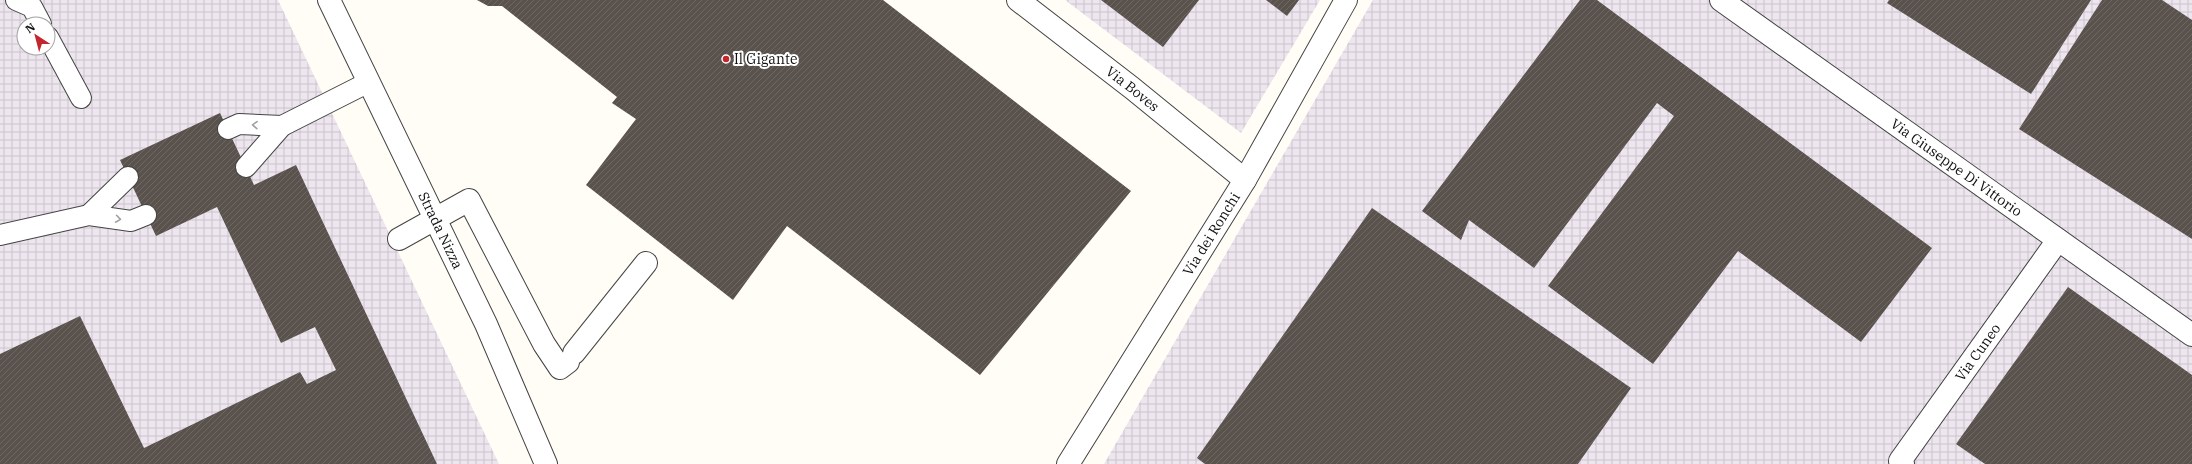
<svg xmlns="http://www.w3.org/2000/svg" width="2192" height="464" font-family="'IBM Plex Serif',serif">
<defs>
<pattern id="industrial-grid" width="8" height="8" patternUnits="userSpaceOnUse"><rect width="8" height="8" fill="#eee6ef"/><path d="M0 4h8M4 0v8" fill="none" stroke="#cbc4cc"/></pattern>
<pattern id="building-hatch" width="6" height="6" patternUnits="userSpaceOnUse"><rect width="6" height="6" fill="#5a524d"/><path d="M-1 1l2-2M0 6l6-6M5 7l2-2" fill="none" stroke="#6d6662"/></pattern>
</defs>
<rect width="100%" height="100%" fill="#fffdf5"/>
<!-- industrial -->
<g fill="url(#industrial-grid)" fill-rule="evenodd">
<path d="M0,0h278l221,464h-499zM24,24h24v24h-24z"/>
<path d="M1065,0h255l-79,133z"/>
<path d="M1373,0h819v464h-1088z"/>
</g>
<!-- building -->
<g fill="url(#building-hatch)">
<path d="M477,0h406l248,191 -151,184 -193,-149 -54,74 -147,-115 50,-66 -24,-16 5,-6 -115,-91h-14z"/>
<path d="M1101,0h98l-36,47z"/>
<path d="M1266,0h33l-12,16z"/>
<path d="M1580,0h17l335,248 -71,94 -123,-91 -85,113 -105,-78 126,-170 -17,-13 -123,165 -65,-48 -8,20 -39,-29z"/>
<path d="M1889,0h202l-60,94 -144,-91z"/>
<path d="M2102,0h60l30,20v219l-173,-110z"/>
<path d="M220,113l34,72 42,-20 141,299h-437v-110l80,-38 64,132 156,-76 7,12 29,-14 -21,-43 -34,16 -64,-136 -61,29 -36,-76z"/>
<path d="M1372,208l259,180 -53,76h-373l-8,-6z"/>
<path d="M2068,287l124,88v89h-207l-29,-20z"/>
</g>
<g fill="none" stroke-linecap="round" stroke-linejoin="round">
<defs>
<g id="service">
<path d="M16,0l16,7 9,17"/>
<path d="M48,37l33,61"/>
<path d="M228,129l11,-5 43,2"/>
<path d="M246,167l36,-41 87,-44"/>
<path d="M89,215l39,-38"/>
<path d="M0,235l89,-20 42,6 15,-6"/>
</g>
<g id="pedestrian">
<path d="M399,239l70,-39 75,144 16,24 8,-6"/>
<path d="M574,353l72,-90"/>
</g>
<g id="minor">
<path id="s1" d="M1018,0l114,88 113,92"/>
<path id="s2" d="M1721,0l471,335"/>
<path id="s3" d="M1068,464l177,-284 101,-180"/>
<path id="s4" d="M1903,464l-3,-3 158,-221"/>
</g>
<g id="tertiary">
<path id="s5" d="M329,0l157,324 60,140"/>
</g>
</defs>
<!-- service casing -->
<use href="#service" stroke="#444" stroke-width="22"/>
<!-- pedestrian casing -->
<use href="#pedestrian" stroke="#444" stroke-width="24"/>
<!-- minor casing -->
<use href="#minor" stroke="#444" stroke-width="24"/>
<!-- tertiary casing -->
<use href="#tertiary" stroke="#444" stroke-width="24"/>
<!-- service -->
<use href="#service" stroke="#fff" stroke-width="20"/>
<!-- pedestrian -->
<use href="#pedestrian" stroke="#fff" stroke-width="22"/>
<!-- minor -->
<use href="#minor" stroke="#fff" stroke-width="22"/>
<!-- tertiary -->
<use href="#tertiary" stroke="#fff" stroke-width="22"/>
</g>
<!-- one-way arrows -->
<defs><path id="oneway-chevron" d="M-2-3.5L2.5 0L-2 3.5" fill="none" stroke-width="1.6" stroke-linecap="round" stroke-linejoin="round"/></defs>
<g stroke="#a0a0a0">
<use href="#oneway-chevron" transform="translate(255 125) rotate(-178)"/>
<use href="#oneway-chevron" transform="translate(118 219) rotate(8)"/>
</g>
<!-- markers -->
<circle fill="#c4262e" stroke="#fff" stroke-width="1.5" cx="726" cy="59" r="4"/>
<g text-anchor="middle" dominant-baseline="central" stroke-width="4" stroke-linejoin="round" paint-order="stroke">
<!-- poi labels -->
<g font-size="14" fill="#111" stroke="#fff" text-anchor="start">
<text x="734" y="59">Il Gigante</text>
</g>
<!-- street labels -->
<g font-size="14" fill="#111" stroke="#fff">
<text stroke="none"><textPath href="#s1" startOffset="145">Via Boves</textPath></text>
<text stroke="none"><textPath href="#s2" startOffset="289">Via Giuseppe Di Vittorio</textPath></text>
<text stroke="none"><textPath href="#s5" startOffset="256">Strada Nizza</textPath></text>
<text stroke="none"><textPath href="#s3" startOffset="271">Via dei Ronchi</textPath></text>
<text stroke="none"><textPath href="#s4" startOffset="138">Via Cuneo</textPath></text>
</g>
</g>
<!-- north arrow -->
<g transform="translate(36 36) rotate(324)"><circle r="19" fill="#ffffff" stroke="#a0a0a0"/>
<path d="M0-3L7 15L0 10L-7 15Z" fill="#c4262e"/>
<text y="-6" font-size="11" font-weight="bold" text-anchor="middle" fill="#111111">N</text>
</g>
</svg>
